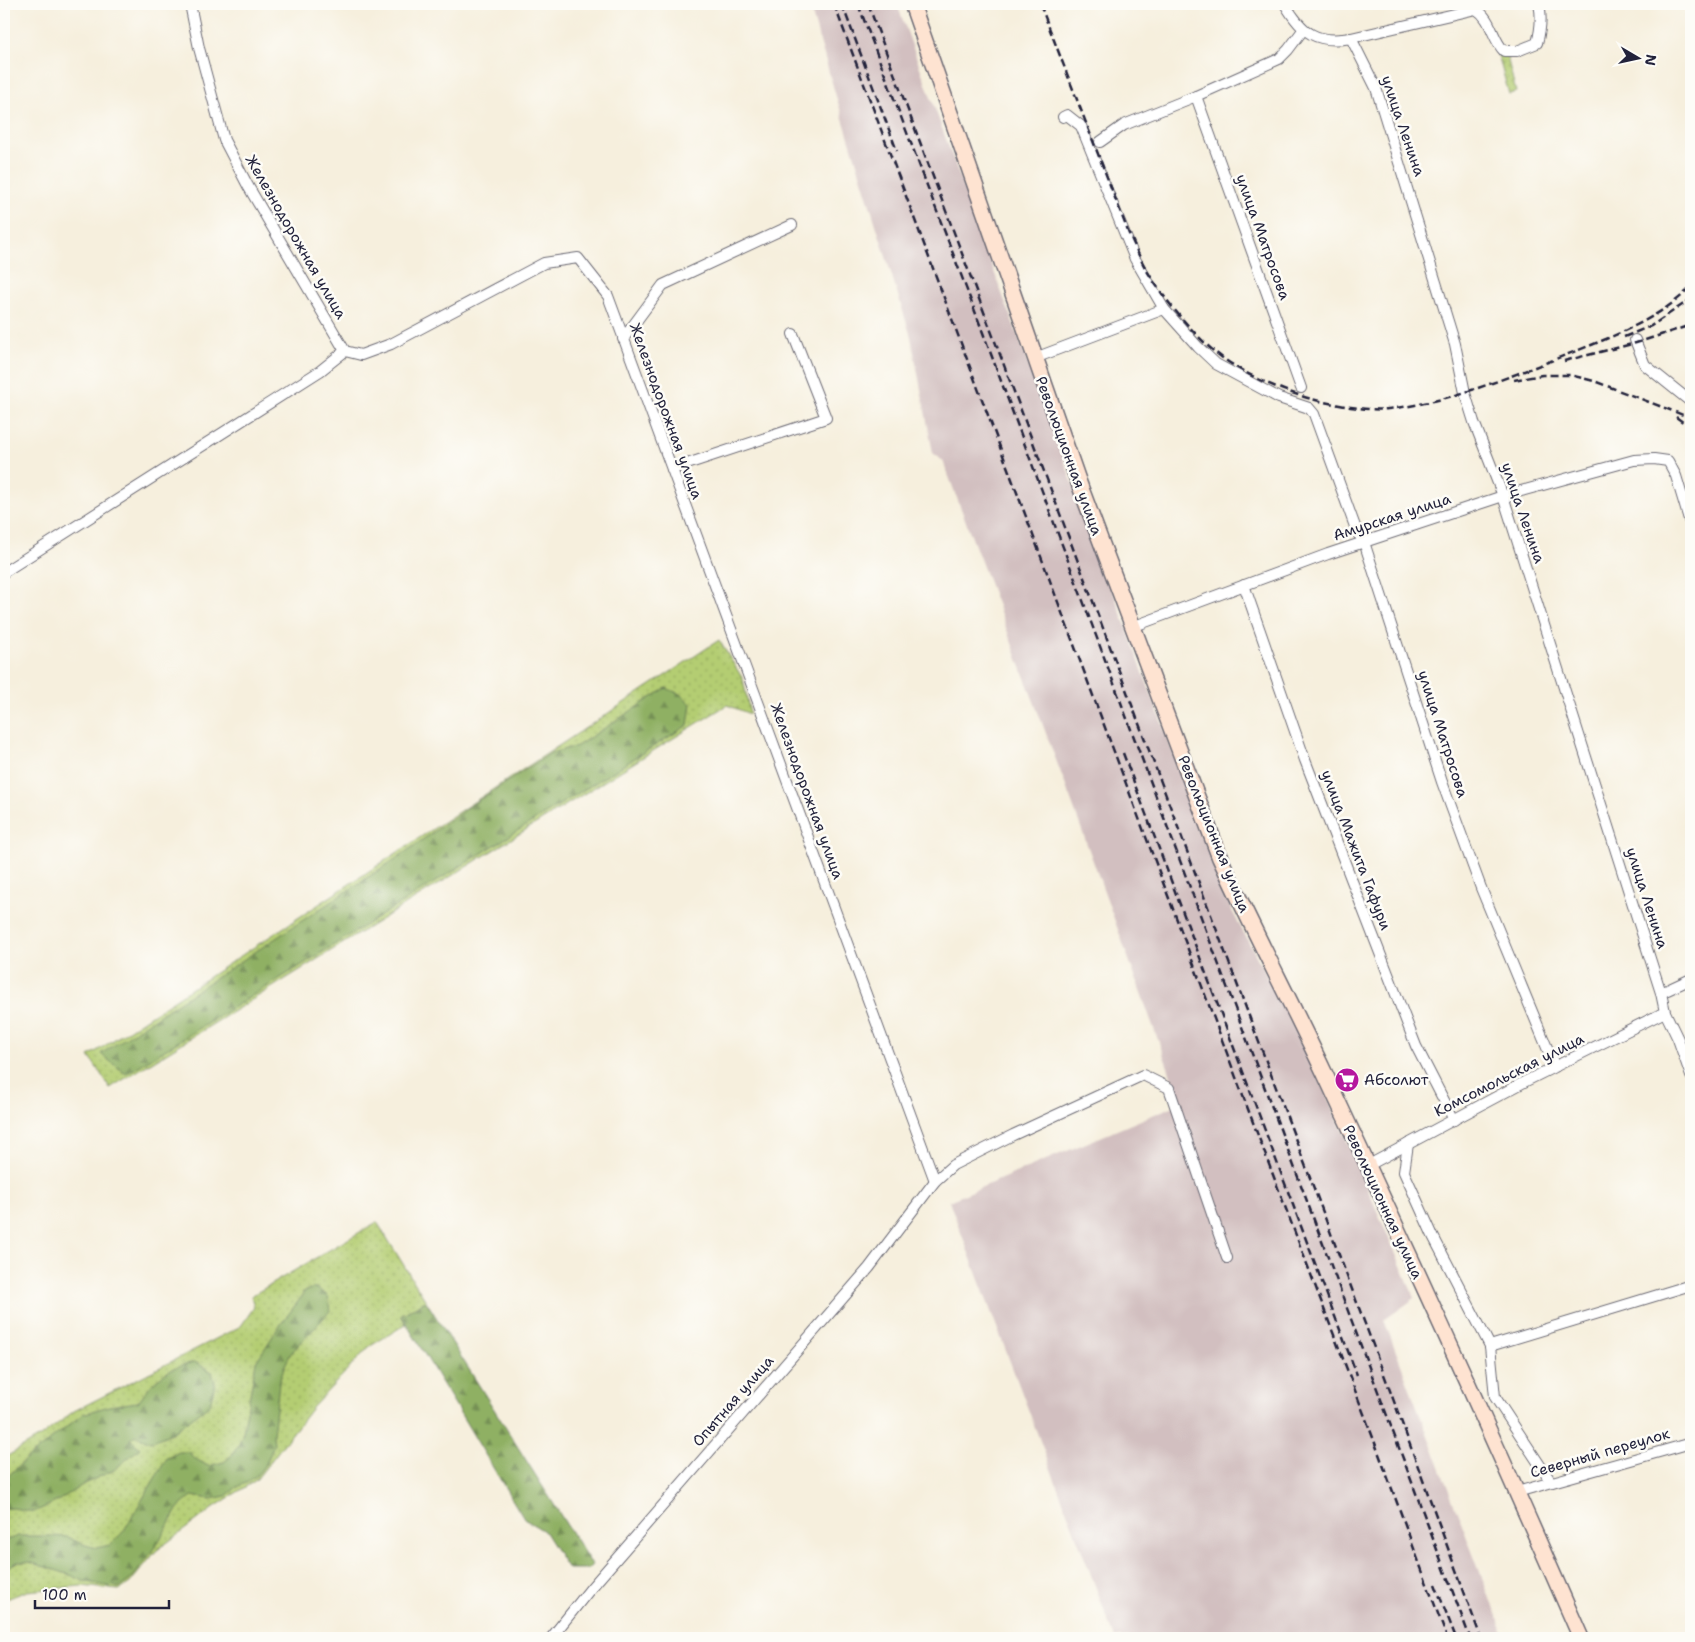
<svg xmlns="http://www.w3.org/2000/svg" width="1695" height="1642" font-family="'Shantell Sans',sans-serif">
<defs>
<pattern id="grass-dots" width="8" height="8" patternUnits="userSpaceOnUse" patternTransform="scale(1.25)"><rect width="8" height="8" fill="#b4cd72"/><path d="M2 2h.1M6 6h.1" fill="none" stroke="#9ab064" stroke-width="1.8" stroke-linecap="round"/></pattern>
<pattern id="forest-firs" width="22" height="20" patternUnits="userSpaceOnUse" patternTransform="scale(1.25)"><rect width="22" height="20" fill="#8fb064"/><path d="M5 1l3.5 6h-7zM16 11l3.5 6h-7z" fill="#748f54"/></pattern>
</defs>
<rect width="100%" height="100%" fill="#fdfcf7"/>
<filter id="ink" filterUnits="userSpaceOnUse"><feTurbulence type="fractalNoise" baseFrequency=".02" numOctaves="2"/><feDisplacementMap in="SourceGraphic" scale="10" xChannelSelector="R" yChannelSelector="G"/><feConvolveMatrix kernelMatrix="1 2 1 2 8 2 1 2 1" color-interpolation-filters="sRGB"/></filter>
<filter id="wash" filterUnits="userSpaceOnUse"><feTurbulence type="fractalNoise" baseFrequency=".0096" numOctaves="4" result="noise"/><feDisplacementMap in="SourceGraphic" scale="20" xChannelSelector="R" yChannelSelector="G"/><feGaussianBlur stdDeviation="1.12" result="paint"/><feColorMatrix in="noise" values="0 0 0 0 0 0 0 0 0 0 0 0 0 0 0 0 0 1.4 0 .05"/><feComposite in="paint" operator="in"/></filter>
<g filter="url(#wash)">
<rect width="100%" height="100%" fill="#f6efdd"/>
<!-- railway -->
<path fill="#d2bfc0" d="M809,4h88l103,284 231,621 79,148 105,241 -31,22 121,318h-390l-166,-437 232,-98 -117,-322 -121,-320 -10,-8 -22,-116 -75,-241z"/>
<!-- grass -->
<g fill="url(#grass-dots)" stroke="#6b7856">
<path d="M1506,53l10,39 -7,2 -11,-39z"/>
<path d="M719,640l24,39 7,35 -23,-9 -617,383 -21,-32z"/>
<path d="M377,1222l49,79 -25,14 5,9 -37,23 -57,61 -56,72 -40,26 -60,45 -26,32 -11,7 -38,-4 -54,5 -23,9v-142l36,-21 34,-26 167,-85 13,-19 -3,-11z"/>
</g>
<!-- forest -->
<g fill="url(#forest-firs)" stroke="#586950">
<path d="M666,688l14,6 11,10 -3,21 -562,349 -25,-20 296,-196 73,-52 81,-53 26,-7z"/>
<path d="M313,1288h3l12,8 2,15 -39,42 -7,14 -5,16 -6,52 1,9 -7,18 -9,12 -10,8 -11,5 -11,9 -15,3 -19,-3 -14,12 -19,33 -22,31 -7,8 -10,7 -14,-1 -22,-5 -16,-7 -39,-12h-12l-13,7v-28l14,-5h34l15,1 15,7 14,4 14,-3 13,-13 44,-74 12,-6h11l2,5 16,9 16,-4 9,-8 6,-10 4,-12 13,-70 22,-34 25,-33v-3z"/>
<path d="M426,1301l166,264 -4,4h-20l-24,-38 -20,-12 -123,-204z"/>
<path d="M195,1362l17,10 3,11 -5,21 -38,29 -22,9 -14,-7 -6,4 10,9 -26,22 -30,14 -28,18 -22,10 -21,-4 -9,1v-29l21,-20 58,-46 26,-8 29,-4c16,-23 29,-34 57,-40z"/>
</g>
</g>
<g filter="url(#ink)">
<g fill="none" stroke-linecap="round" stroke-linejoin="round">
<defs>
<g id="minor">
<path d="M190,4l9,44 25,92 24,46 97,165 16,4 30,-11 153,-81 34,-5 30,38 327,885"/>
<path d="M1285,4c17,29 31,40 66,34l25,50 79,256 10,49 9,29 29,74 158,497 4,19 13,27 13,37"/>
<path d="M1476,9c16,10 16,30 28,42h13l20,-8c4,-14 5,-26 2,-39"/>
<path d="M1351,38l125,-29 -1,-5"/>
<path d="M1196,96l105,292"/>
<path d="M1063,117l4,-2 14,11 54,133 29,50 34,38 18,17 63,34 30,10 5,6 43,118 7,10 78,240 39,106 74,179"/>
<path d="M1100,142l24,-17 72,-29 83,-37 9,-9 15,-20"/>
<path d="M623,339l40,-54 129,-60"/>
<path d="M1635,340l10,25 46,37"/>
<path d="M1035,358l129,-49"/>
<path d="M672,469l154,-51 -33,-84"/>
<path d="M4,572l316,-201 25,-20"/>
<path d="M1244,585l61,175 111,286 38,74"/>
<path d="M1132,627l196,-73 175,-58 131,-36 20,-1 14,2 8,15 15,50"/>
<path d="M1661,993l30,-14"/>
<path d="M1408,1144l-4,28 29,64 57,110 5,51 56,85"/>
<path d="M1367,1166l159,-85 139,-69"/>
<path d="M1490,1346l201,-61"/>
<path d="M1517,1492l174,-49"/>
<path d="M551,1638l40,-50 278,-320 66,-87 18,-16 60,-30 130,-60 26,13 58,170"/>
</g>
<path id="secondary" d="M912,4l168,482 140,372c33,72 70,142 104,214 88,187 174,376 257,566"/>
</defs>
<!-- minor casing -->
<use href="#minor" stroke="#6c6a74" stroke-width="12"/>
<!-- secondary casing -->
<use href="#secondary" stroke="#6c6a74" stroke-width="18"/>
<!-- minor -->
<use href="#minor" stroke="#fff" stroke-width="10"/>
<!-- secondary -->
<use href="#secondary" stroke="#fee3d1" stroke-width="15"/>
<!-- rail -->
<g stroke="#22223b" stroke-width="2.5" stroke-dasharray="8 4" stroke-linecap="butt">
<path d="M834,4l409,1092 129,339 75,203"/>
<path d="M842,4l55,147"/>
<path d="M858,4l121,318 491,1316"/>
<path d="M868,4l517,1373 96,261"/>
<path d="M1040,4l89,230c6,12 11,25 18,37 16,26 37,52 60,74 28,27 79,49 117,57 19,4 45,9 64,7 57,-6 107,-27 160,-47 47,-19 107,-38 143,-75"/>
<path d="M1624,337l27,-11 40,-27"/>
<path d="M1564,361l72,-18 55,-18"/>
<path d="M1514,380l28,-5h28l24,6 97,37"/>
<path d="M1676,417l15,11"/>
<path d="M1123,753l234,622"/>
<path d="M1435,1584l21,54"/>
</g>
</g>
</g>
<!-- icons -->
<defs>
<symbol id="supermarket-disc" viewBox="-11 -11 22 22"><circle r="9.5" fill="#b5179e" stroke="#fdfcf7"/><path d="M-6-5.5h2.5l.6 2H6L4.5 2H-2.5L-4.4-4H-6ZM-1.5 3.2a1.3 1.3 0 1 0 .1 0ZM3 3.2a1.3 1.3 0 1 0 .1 0Z" fill="#fff"/></symbol>
</defs>
<g fill-rule="evenodd">
<use href="#supermarket-disc" x="1333" y="1066" width="28" height="28"/>
</g>
<g text-anchor="middle" dominant-baseline="central" stroke-width="5" stroke-linejoin="round" paint-order="stroke">
<!-- street labels -->
<g font-size="15" fill="#22223b" stroke="#fdfcf7">
<text transform="translate(1403 126) rotate(71)">улица Ленина</text>
<text transform="translate(296 237) rotate(60)">Железнодорожная улица</text>
<text transform="translate(1263 237) rotate(70)">улица Матросова</text>
<text transform="translate(666 411) rotate(70)">Железнодорожная улица</text>
<text transform="translate(1069 456) rotate(70)">Революционная улица</text>
<text transform="translate(1523 513) rotate(71)">улица Ленина</text>
<text transform="translate(1392 517) rotate(-18)">Амурская улица</text>
<text transform="translate(1443 734) rotate(72)">улица Матросова</text>
<text transform="translate(807 791) rotate(70)">Железнодорожная улица</text>
<text transform="translate(1214 834) rotate(68)">Революционная улица</text>
<text transform="translate(1356 850) rotate(69)">улица Мажита Гафури</text>
<text transform="translate(1647 898) rotate(72)">улица Ленина</text>
<text transform="translate(1509 1075) rotate(-27)">Комсомольская улица</text>
<text transform="translate(1383 1202) rotate(65)">Революционная улица</text>
<text transform="translate(733 1401) rotate(-49)">Опытная улица</text>
<text transform="translate(1600 1453) rotate(-16)">Северный переулок</text>
</g>
<!-- poi labels -->
<g font-size="15" fill="#22223b" stroke="#fdfcf7" text-anchor="start">
<text x="1364" y="1080">Абсолют</text>
</g>
</g>
<!-- margin -->
<rect width="1695" height="1642" fill="none" stroke="#fdfcf7" stroke-width="20"/>
<!-- north arrow -->
<g transform="translate(1638 58) rotate(99)" stroke="#fdfcf7" stroke-width="4" paint-order="stroke">
<path d="M0-4L9 19L0 12L-9 19Z" fill="#22223b"/>
<text y="-8" font-size="14" font-weight="bold" text-anchor="middle" fill="#22223b">N</text>
</g>
<!-- scale -->
<path d="M35 1600v8h134v-8" fill="none" stroke="#22223b" stroke-width="2.5"/>
<text x="42" y="1600" font-size="15" fill="#22223b" stroke="#fdfcf7" stroke-width="4" paint-order="stroke">100 m</text>
</svg>
